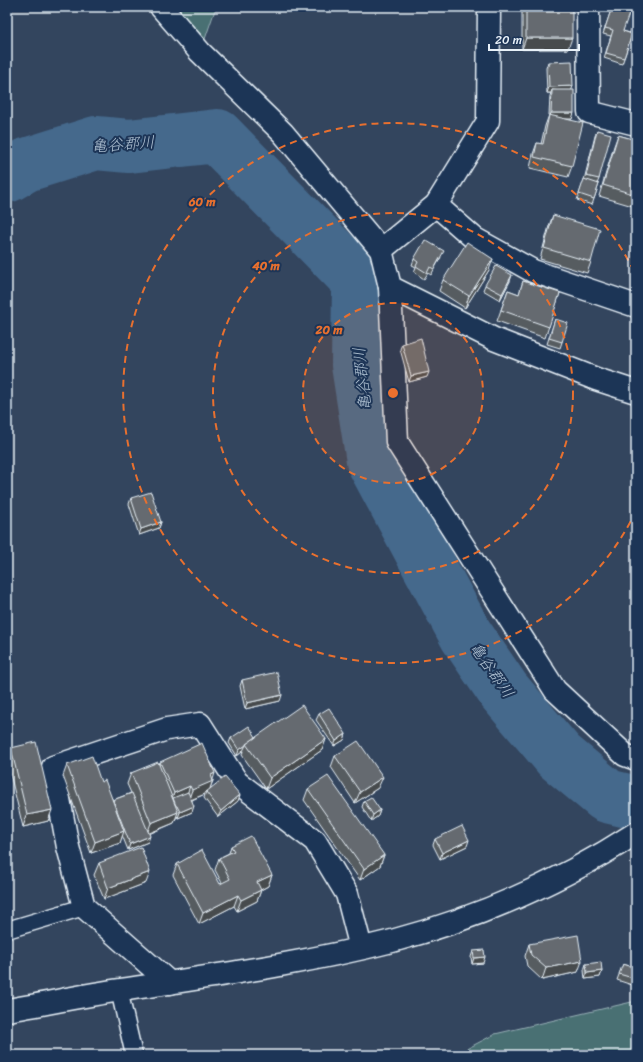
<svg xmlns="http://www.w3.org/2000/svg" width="643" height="1062" font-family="Sriracha,'Klee One',sans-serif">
<rect width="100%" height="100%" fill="#33455e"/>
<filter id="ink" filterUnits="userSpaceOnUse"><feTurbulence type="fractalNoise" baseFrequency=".025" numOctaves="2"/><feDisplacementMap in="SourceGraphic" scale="8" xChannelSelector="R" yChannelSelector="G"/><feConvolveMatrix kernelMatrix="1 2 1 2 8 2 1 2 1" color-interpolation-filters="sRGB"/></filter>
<g filter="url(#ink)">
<!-- green -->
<g fill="#486f73" stroke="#98b0b6">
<path d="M175,7h41l-11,32z"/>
<path d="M636,1001v54h-181l40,-21z"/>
</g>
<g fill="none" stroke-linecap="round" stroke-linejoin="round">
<!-- river -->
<path stroke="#45698c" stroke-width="54" d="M7,176l19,-11 70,-22 33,3 88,-10 142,145 -1,84 15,96 93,174 38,56 55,65 48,40 21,5"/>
<defs>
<g id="lane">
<path d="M7,930l77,-23"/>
<path d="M119,990l15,65"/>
</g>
<g id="street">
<path d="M588,7l1,105 47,12"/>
<path d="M436,205l39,34 58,32 103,35"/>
<path d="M381,250l55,-45 52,-84 1,-114"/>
<path d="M390,287l7,155 158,248 70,65 11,4"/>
<path d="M170,983l-86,-76 -16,-60 -15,-80 114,-38 33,-5 37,58 78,59 32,53 14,54"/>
</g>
<g id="secondary">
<path d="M161,7l39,45 83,81 98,117 9,37 104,52 102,40 40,13"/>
<path d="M7,1010c38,-6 76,-15 114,-20 91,-14 182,-26 271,-49 86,-23 170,-60 244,-108"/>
</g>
</defs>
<!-- lane casing -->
<use href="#lane" stroke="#e8f1f8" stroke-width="19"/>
<!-- street casing -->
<use href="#street" stroke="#e8f1f8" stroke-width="25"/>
<!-- secondary casing -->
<use href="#secondary" stroke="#e8f1f8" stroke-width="25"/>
<!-- lane -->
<use href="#lane" stroke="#1d3557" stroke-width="16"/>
<!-- street -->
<use href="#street" stroke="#1d3557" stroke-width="22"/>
<!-- secondary -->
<use href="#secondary" stroke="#1d3557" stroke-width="22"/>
</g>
<!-- wall -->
<g fill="#575c60" stroke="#e8f1f8">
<path d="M522,7h50l-4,42h-46z"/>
<path d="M612,7l11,24 7,2 6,-22v28l-5,-1 -9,26 -18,-6 7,-22 -8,-2z"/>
<path d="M548,62l23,28 1,29h-6l6,47 -4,11 -38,-9 3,-14 4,-11 4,1 4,-18 4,-11 1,-19 1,-3h-4l-1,-25z"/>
<path d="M597,130l2,49 -2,5h2l-7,21 -15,-5 7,-20 11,-44z"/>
<path d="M618,135l18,5v67l-37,-11 15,-50z"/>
<path d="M553,215l38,47 -4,11 -47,-14 9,-33z"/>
<path d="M441,257l-10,18 -3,-2 -4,6 -10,-7 2,-5 -4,-2 2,-6z"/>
<path d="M489,270l-24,38 -26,-17 4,-11z"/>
<path d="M510,281l-10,19 -17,-10 2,-5z"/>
<path d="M523,281l37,12 -15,45 -48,-17 11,-31 11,4z"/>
<path d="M555,319l7,23 -2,6 -13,-4z"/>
<path d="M402,344l25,33 -18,5 -9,-33z"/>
<path d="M131,498l30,24 -2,6 -20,7 -10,-31z"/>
<path d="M242,680l38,21 -35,8 -5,-23z"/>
<path d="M319,714l27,20 -2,6 -10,6 -18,-26z"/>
<path d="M256,737l70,2 -4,11 -56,39 -24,-34 1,-4 -6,5 -8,-13 2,-5z"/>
<path d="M11,748l37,73 -25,6 -16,-66v-3z"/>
<path d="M335,756l43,32 -23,15 -24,-36z"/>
<path d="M160,762l53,18v1l-3,7 28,13 -20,16 -14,-19 1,-4 -13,6v12l-14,6 -1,-2 -3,7 -25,11 -1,8 -20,8 -6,-15 -2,8 -29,10 -28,-77 4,-11 34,17 12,18 18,-7 -4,-9 4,-11 28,-8z"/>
<path d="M308,789l76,66 -4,11 -20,14 -56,-80z"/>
<path d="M364,801l16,9 -2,6 -7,5 -9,-14z"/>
<path d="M435,839l32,7 -27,13 -7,-14z"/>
<path d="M231,846l41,29 -4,11 -7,4 -4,11 -20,10 -3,-5 -35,18 -26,-49 4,-11 43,20 2,-1 -7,-13 4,-12 10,-5z"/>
<path d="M99,863l47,20 -42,16 -10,-24z"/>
<path d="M529,944l49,28 -36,8 -15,-14 -2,-10z"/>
<path d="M473,951l10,12 -11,1 -1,-7z"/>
<path d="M586,964l16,7 -2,6 -15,2 -1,-9z"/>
<path d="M623,964l13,4v15l-1,3 -18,-6z"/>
</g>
<!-- shaded-wall -->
<g fill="#474b4e" stroke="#e8f1f8">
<path d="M526,38h46l-4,11h-46z"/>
<path d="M573,86l-2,6 -19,-2 -1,3h-4l2,-6z"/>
<path d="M551,113h23l-2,6h-23z"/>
<path d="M493,259l-4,11 -24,38 4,-12z"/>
<path d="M512,275l-2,6 -10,19 2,-6z"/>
<path d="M429,372l-2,5 -18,5 2,-6z"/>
<path d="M161,522l-2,6 -20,7 2,-6z"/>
<path d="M282,695l-2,6 -35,8 2,-6z"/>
<path d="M346,734l-2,6 -10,6 2,-5z"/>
<path d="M326,739l-4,11 -56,39 4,-11z"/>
<path d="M246,745l-3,6 -6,5 2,-6z"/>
<path d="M215,773l-6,19h-3l-1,2 -17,7 4,-11 19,-15z"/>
<path d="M383,777l-5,11 -23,15 5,-11z"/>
<path d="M190,786l-4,11 -16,6 4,-10z"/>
<path d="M240,795l-2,6 -20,16 3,-6z"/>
<path d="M194,806l-2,6 -14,6 2,-6z"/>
<path d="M52,810l-4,11 -25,6 4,-12z"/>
<path d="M380,810l-2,6 -7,5 2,-6z"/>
<path d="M178,812l-4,11 -27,11 4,-11z"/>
<path d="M124,831l-4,12 -29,10 4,-11z"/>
<path d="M150,836l-2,6 -20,8 2,-6z"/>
<path d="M469,840l-2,6 -27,13 2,-6z"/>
<path d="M384,855l-4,11 -20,14 4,-11z"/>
<path d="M150,872l-4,11 -42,16 4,-11z"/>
<path d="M272,875l-4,11 -15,8 4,-12z"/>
<path d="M261,890l-4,11 -20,10 4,-11z"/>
<path d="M238,895l-4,11 -35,18 4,-11z"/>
<path d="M485,957l-2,6 -11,1 2,-6z"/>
<path d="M582,961l-4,11 -36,8 4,-12z"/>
<path d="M602,971l-2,6 -15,2 2,-6z"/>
</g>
<!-- building -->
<g fill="#656b70" stroke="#e8f1f8">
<rect x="526" y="7" width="46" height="31"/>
<path d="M612,7h16l3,1 -8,23 9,3 -8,24 -18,-5 7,-23 -8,-2z"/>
<path d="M636,14v13l-3,-1z"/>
<path d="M572,61l1,25 -24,1 -1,-25z"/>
<path d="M552,90h22v23h-23z"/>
<path d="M549,115l34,8 -11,43 -38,-9 3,-14 6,1z"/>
<path d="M597,130l14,4 -12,45 -13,-3z"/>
<path d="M618,135l18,5v55l-33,-10z"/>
<path d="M584,179l15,5 -5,15 -15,-5z"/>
<path d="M553,215l47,14 -9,33 -47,-14z"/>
<path d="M425,240l19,11 -10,18 -4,-2 -3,6 -11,-7 2,-4 -4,-3z"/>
<path d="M467,242l26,17 -24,37 -26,-16z"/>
<path d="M496,266l16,9 -10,19 -17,-9z"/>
<path d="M523,281l37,12 -11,34 -48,-17 7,-20 11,4z"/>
<path d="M555,319l13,4 -6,19 -13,-4z"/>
<path d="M421,338l8,34 -18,4 -9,-32z"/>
<path d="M151,492l10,30 -20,7 -10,-31z"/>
<path d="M277,672l5,23 -35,8 -5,-23z"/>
<path d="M302,705l24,34 -56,39 -24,-34z"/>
<path d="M329,708l17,26 -10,7 -17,-27z"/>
<path d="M249,726l7,11 -10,7v1l-7,5 -8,-12z"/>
<path d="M358,741l25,36 -23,15 -25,-36z"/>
<path d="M36,742l16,68 -25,5 -16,-67z"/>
<path d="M202,743l13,30 -4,2 2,6 -21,9 -2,-4 -16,7 -14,-31z"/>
<path d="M92,756l9,26 4,-2 19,51 -29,11 -28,-77z"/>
<path d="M158,762l20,50 -27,11 -20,-50z"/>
<path d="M328,776l56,79 -20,14 -56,-80z"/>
<path d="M225,777l15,18 -19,16 -15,-19z"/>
<path d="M188,792l6,14 -14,6 -3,-6h-1l-3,-8z"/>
<path d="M132,793l18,43 -20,8 -17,-44z"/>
<path d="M371,797l9,13 -7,5 -9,-14z"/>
<path d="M462,826l7,14 -27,13 -7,-14z"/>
<path d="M251,836l21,39 -15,7 4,8 -20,10 -3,-5 -35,18 -26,-49 25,-14 18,34 10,-5 -11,-21 15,-7 -3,-5z"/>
<path d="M141,847l9,25 -42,16 -9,-25z"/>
<path d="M578,935l4,26 -36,7 -15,-13 -2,-11z"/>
<path d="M484,950l1,7 -11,1 -1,-7z"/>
<path d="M601,962l1,9 -15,2 -1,-9z"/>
<path d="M623,964l13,4v11l-17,-5z"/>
</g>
</g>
<!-- distance rings -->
<circle cx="393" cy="393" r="90" fill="#e8702f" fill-opacity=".12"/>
<g fill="none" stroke="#e8702f" stroke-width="2" stroke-dasharray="7 5">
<circle cx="393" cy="393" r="90"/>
<circle cx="393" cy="393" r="180"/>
<path d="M636 511A270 270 0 1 1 636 275"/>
</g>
<g text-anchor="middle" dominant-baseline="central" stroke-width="4" stroke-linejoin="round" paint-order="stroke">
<!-- water labels -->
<g font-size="16" font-style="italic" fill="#afc1d2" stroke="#1d3557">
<text transform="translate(123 144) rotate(-4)">亀谷郡川</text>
<text transform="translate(362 379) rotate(-96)">亀谷郡川</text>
<text transform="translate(492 670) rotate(55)">亀谷郡川</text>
</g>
</g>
<circle cx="393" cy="393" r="6" fill="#e8702f" stroke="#1d3557" stroke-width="2"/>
<g font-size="12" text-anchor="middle" font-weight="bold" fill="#e8702f" stroke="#1d3557" stroke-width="4" stroke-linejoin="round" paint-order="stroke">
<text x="202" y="206">60 m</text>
<text x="266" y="270">40 m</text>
<text x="329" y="334">20 m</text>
</g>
<!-- margin -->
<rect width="643" height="1062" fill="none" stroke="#1d3557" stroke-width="24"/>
<rect x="12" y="12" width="619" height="1038" fill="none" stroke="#e8f1f8" stroke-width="1.5" filter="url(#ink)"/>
<!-- scale -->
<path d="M489 44v6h90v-6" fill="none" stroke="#e8f1f8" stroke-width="2"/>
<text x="495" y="44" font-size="12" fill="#e8f1f8" stroke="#1d3557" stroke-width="3" paint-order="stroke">20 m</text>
</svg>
